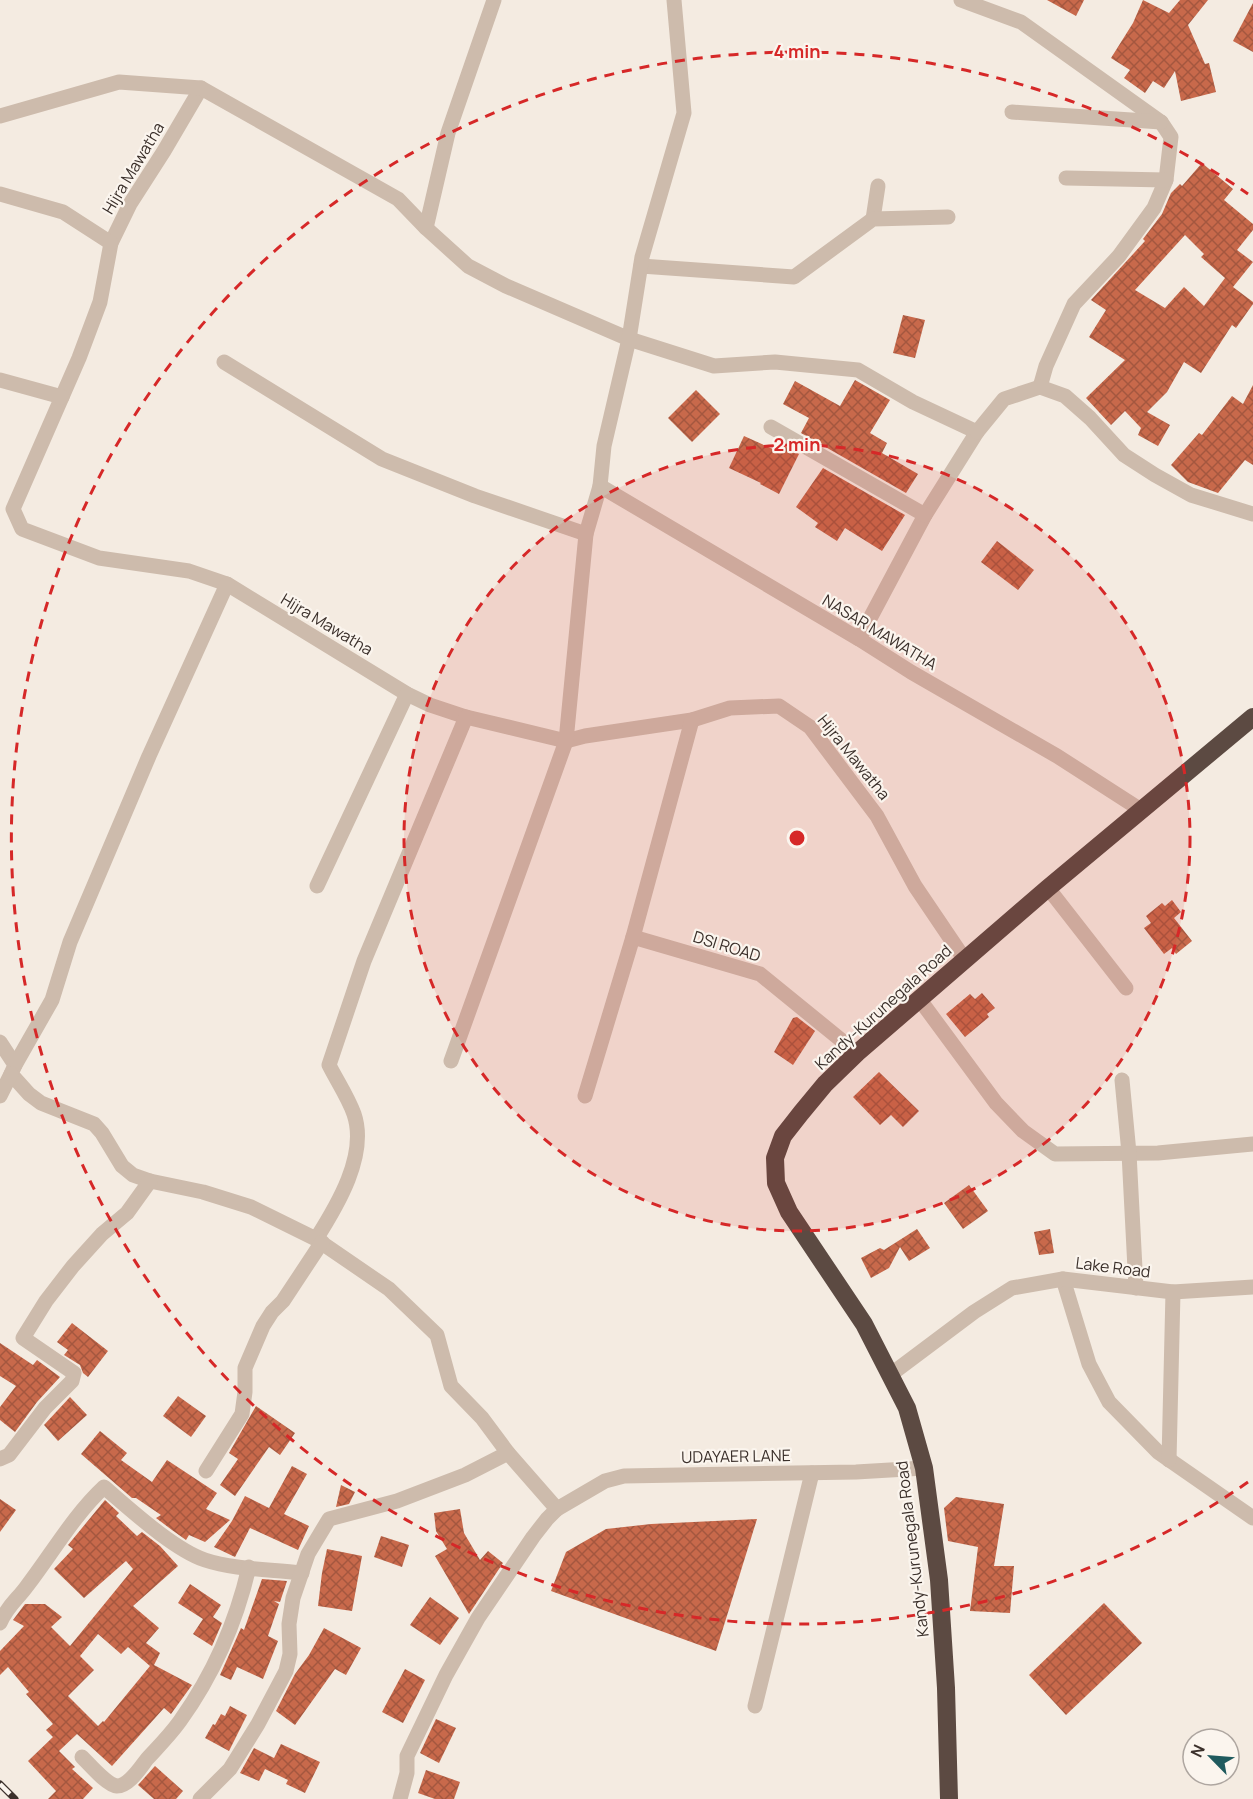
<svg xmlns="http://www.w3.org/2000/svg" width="1253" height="1799" font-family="Manrope,sans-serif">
<defs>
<pattern id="building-cross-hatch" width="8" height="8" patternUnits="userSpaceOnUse" patternTransform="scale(1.5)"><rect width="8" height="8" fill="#c8694b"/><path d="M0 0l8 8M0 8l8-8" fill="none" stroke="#a4573f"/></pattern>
</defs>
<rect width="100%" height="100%" fill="#f4ebe1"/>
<!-- building -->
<g fill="url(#building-cross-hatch)" fill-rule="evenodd">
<path d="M1047,0h37l-8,16z"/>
<path d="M1143,0l26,13 11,-13h28l-20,25 17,39 4,-1 7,29 -35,9 -6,-30 -11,17 -11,-7 -8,12 -21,-15 6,-8 -19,-12 22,-35z"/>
<path d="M1253,3v49l-20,-11z"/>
<path d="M1202,163l31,26 -9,11 29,24v6l-16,20 16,12 -20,25 20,15v2l-17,24 -4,-3 -31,48 -17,-11 -17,30 -20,20 23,13 -12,21 -20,-11 3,-7 -16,-17 -14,14 -25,-27 39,-38 -36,-23 17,-27 -15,-10 54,-59 -2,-2 19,-25 9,-21 9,-9 2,2zM1185,235l19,19 -3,3 24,21 -21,28 -20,-19 -19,21 -30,-18z"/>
<path d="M903,315l22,5 -10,38 -22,-5z"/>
<path d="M855,380l35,20 -20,33 17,10 -5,10 36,21 -12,19 -105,-60 8,-15 -26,-14 12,-23 45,25z"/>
<path d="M1253,385v80l-8,-5 -27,33 -30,-11 -17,-17 28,-32 3,2 30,-39 11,8z"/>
<path d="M696,390l24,24 -28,28 -24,-24z"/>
<path d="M744,436l33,15 4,-7 18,10 -20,40 -19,-10 1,-1 -32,-15z"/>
<path d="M823,468l82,47 -23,36 -37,-23 -8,13 -22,-14 3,-4 -22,-16z"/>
<path d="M997,541l37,29 -16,20 -37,-28z"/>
<path d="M1172,900l9,12 -7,6 18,23 -16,13 -4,-6 -8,6 -20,-26 7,-5 -5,-7 16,-13 3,3z"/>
<path d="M982,993l13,15 -8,6 2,3 -24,20 -19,-23 24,-20 5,5z"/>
<path d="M797,1017l18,14 -22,34 -19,-13 19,-34z"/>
<path d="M879,1072l40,39 -16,16 -12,-12 -11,10 -27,-28z"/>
<path d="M969,1185l19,26 -25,18 -19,-26z"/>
<path d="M917,1229l13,19 -21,13 -9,-14 -11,21 -18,10 -10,-20 19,-10 4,2z"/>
<path d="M1050,1229l4,24 -15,2 -5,-23z"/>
<path d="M72,1323l36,28 -20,26 -5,-4 -3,-8 -16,-10 4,-5 -11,-8z"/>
<path d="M0,1343l33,22 4,-5 23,17 -23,25 -22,30 -15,-12v-13l16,-21 -16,-10z"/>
<path d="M178,1396l28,20 -15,21 -28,-21z"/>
<path d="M70,1397l17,18 -29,26 -14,-16z"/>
<path d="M256,1406l39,27 -15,22 -11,-8 -34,49 -15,-11 18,-26 -9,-6z"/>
<path d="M100,1431l27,22 -6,7 31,22 15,-22 50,33 -11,16 24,11 -25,22 -16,-7 -3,5 -14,-10 -16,-12 5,-3 -25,-17h-4l-51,-44z"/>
<path d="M292,1466l15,8 -23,40 25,12 -11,24 -48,-22 -15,29 -21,-10 18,-26 13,-25 24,12z"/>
<path d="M341,1485l14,7 -6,12 -13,3z"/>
<path d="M956,1497l48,7 -10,62h20l-4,47 -40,-2 8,-64 -30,-6 -4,-33z"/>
<path d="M0,1499l16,11 -16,22z"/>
<path d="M105,1500l14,13 -3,3 21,20 5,-4 18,14 18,20 -45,40 26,22 -13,15 14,10 -6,12 38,20 -21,29 -7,-6 -52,58 -35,-32 -18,17 16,16 -3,2 21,19 -10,11h-35l8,-8 -28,-30 25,-24 -7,-7 7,-6 -27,-30 3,-2 -21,-25 -8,8v-24l24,-25 -11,-6 12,-16h20l17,13 -11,10 19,19 63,-77 -7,-8 -42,37 -30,-29 19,-20 -5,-4zM98,1634l23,20 7,-7 22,19 -46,56 -1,-1 -5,5 -30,-30 26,-26 -14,-14z"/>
<path d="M460,1509l4,24 16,27 8,-9 15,12 -34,51 -34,-58 12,-7 -11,-18 -2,-18z"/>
<path d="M757,1519l-41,132 -165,-60 15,-39 40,-23 45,-5z"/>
<path d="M381,1536l28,9 -7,22 -28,-10z"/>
<path d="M327,1549l35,7 -10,55 -34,-5 4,-33z"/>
<path d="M262,1579l25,2 -7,21 -6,-1 5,3 -11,32 10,5 -15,38 -26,-12 -6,13 -11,-5 21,-47 3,2z"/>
<path d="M190,1584l31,21 -8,12 9,6 -10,23 -19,-12 10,-15 -25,-16z"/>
<path d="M430,1597l29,21 -19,27 -30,-20z"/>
<path d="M1104,1603l38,40 -76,72 -37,-40z"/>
<path d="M324,1628l37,20 -15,27 -11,-6 -40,56 -19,-14 19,-37 14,-19z"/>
<path d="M405,1669l20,11 -22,43 -21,-11z"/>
<path d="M230,1706l17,9 -18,36 -24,-13 8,-14 2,1 6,-11 4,2z"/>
<path d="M436,1719l20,9 -17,35 -19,-10z"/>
<path d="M281,1744l39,18 -15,31 -19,-9 2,-4 -23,-11 -6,12 -19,-8 14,-25 20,10z"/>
<path d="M155,1766l28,25 -7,8h-22l-16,-14z"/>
<path d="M426,1770l34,12 -6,17h-19l-17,-6z"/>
</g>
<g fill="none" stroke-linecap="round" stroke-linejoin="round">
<!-- minor -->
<g stroke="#cdbbac" stroke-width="15">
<path d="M961,0l60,22 140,100 10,15 -5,43 -12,28 -35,48 -45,48 -28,62 -6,21"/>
<path d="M201,88l-37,63 -34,53 -19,39 -11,59 -21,56 -66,151 9,20 77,29 90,13 38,13 180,110 23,11 36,12 100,24 19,-5 107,-16 38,-12 49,-2 31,21 67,89 38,70 50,74"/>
<path d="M1012,112l149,10"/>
<path d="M0,116l119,-34 82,6 197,111 28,29 42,38 38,20 123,53 85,27 61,-4 83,8 55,32 64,30 -52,83 -66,124"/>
<path d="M1066,178l100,2"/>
<path d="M0,194l63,18 48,31"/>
<path d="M873,219l5,-33"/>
<path d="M426,228l22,-95 46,-133"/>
<path d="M641,266l153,11 79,-58 75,-2"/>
<path d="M224,362l158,97 93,37 111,38"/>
<path d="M0,380l62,17"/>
<path d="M771,427l154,88"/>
<path d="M977,432l27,-33 36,-12 25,9 25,22 34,37 31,20 36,20 62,19"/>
<path d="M600,486l259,153 52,33 146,84 84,54"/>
<path d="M317,886l90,-192"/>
<path d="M1048,888l78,100"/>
<path d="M633,937l127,37 97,79"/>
<path d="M920,1000l76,103 27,28 32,23 103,-1 95,-9"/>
<path d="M0,1042l15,23 -4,9 18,20 12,9 53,21 8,9 20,33 11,9 17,6 53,11 48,15 65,32 73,50 48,46 14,51 31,32 26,35 49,56"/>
<path d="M451,1061l115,-320 20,-207 14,-48 4,-40 25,-107 13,-82 42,-144 -10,-113"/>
<path d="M15,1065l37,-65 18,-58 79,-186 78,-172"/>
<path d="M1122,1080l7,73 7,135"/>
<path d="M0,1096l11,-22"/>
<path d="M585,1096l48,-159 59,-217"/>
<path d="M316,1239c21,-33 52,-84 38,-125 -6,-17 -17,-33 -25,-49l35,-104 102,-244"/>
<path d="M1063,1279l26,85 20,38 49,50 95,66"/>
<path d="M890,1375l84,-63 38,-24 51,-9 110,13 80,-5"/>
<path d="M0,1459l9,-4 36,-47 27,-27 2,-8 -51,-35 23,-37 27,-35 29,-32 25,-21 23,-32"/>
<path d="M1169,1460l4,-168"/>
<path d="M206,1471l36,-57 3,-22v-24l18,-42 9,-14 11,-11 39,-59"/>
<path d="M0,1623c8,-18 17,-23 27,-37 26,-34 47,-71 77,-99 26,22 69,62 101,73 30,10 66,9 97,13"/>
<path d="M755,1706l57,-233"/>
<path d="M82,1757c8,8 25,28 35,29 12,0 23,-18 30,-27 11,-12 23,-24 33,-38 33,-46 56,-98 69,-154"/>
<path d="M200,1799l30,-30 28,-45 28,-53 4,-17 -1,-30 4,-26 15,-44 21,-35 68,-18 68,-26 43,-22"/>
<path d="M400,1799l7,-26v-17l39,-81 32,-57 55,-81 14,-18 10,-10 48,-28 19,-5 232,-4 68,-4"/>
</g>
<!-- highway -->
<path stroke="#5c4a42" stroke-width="18" d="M949,1799l-3,-111 -7,-108 -15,-112 -17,-60 -43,-84 -75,-112 -13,-29 -1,-25 8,-22 18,-23 24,-29 32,-31 191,-165 205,-171"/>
<defs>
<path id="rail" d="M0,1784l15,15"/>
</defs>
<!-- rail casing -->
<use href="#rail" stroke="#3b302b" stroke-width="7"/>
<!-- rail -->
<use href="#rail" stroke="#fbf5ee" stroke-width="4.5" stroke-dasharray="14" stroke-linecap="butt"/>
</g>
<!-- distance rings -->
<circle cx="797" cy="838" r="393" fill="#d62828" fill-opacity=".12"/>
<g fill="none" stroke="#d62828" stroke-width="3" stroke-dasharray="10 8">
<circle cx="797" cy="838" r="393"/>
<path d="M1248 1482A786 786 0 1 1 1248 194"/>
</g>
<g text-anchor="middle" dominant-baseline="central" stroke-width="4.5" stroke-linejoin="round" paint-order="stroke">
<!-- street labels -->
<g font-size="16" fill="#3b302b" stroke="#fbf5ee">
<text transform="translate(133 168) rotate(-59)">Hijra Mawatha</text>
<text transform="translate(327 624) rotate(31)">Hijra Mawatha</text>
<text transform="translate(880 632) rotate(31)">NASAR MAWATHA</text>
<text transform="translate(854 757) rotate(51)">Hijra Mawatha</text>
<text transform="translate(727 946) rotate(17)">DSI ROAD</text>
<text transform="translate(883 1007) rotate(-42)">Kandy-Kurunegala Road</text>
<text transform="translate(1113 1267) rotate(7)">Lake Road</text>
<text transform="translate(736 1456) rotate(-1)">UDAYAER LANE</text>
<text transform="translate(912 1549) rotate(-97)">Kandy-Kurunegala Road</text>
</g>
</g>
<circle cx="797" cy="838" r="9" fill="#d62828" stroke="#fbf5ee" stroke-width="3"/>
<g font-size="18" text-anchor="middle" font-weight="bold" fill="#d62828" stroke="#fbf5ee" stroke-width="4.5" stroke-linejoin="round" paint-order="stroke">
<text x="797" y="58">4 min</text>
<text x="797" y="451">2 min</text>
</g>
<!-- north arrow -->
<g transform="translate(1211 1757) rotate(295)"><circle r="28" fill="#fbf5ee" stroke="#aea6a0" stroke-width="1.5"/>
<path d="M0-4.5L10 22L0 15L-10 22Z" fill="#1f5a5e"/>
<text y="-9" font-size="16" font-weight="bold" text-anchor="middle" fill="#3b302b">N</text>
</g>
</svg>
